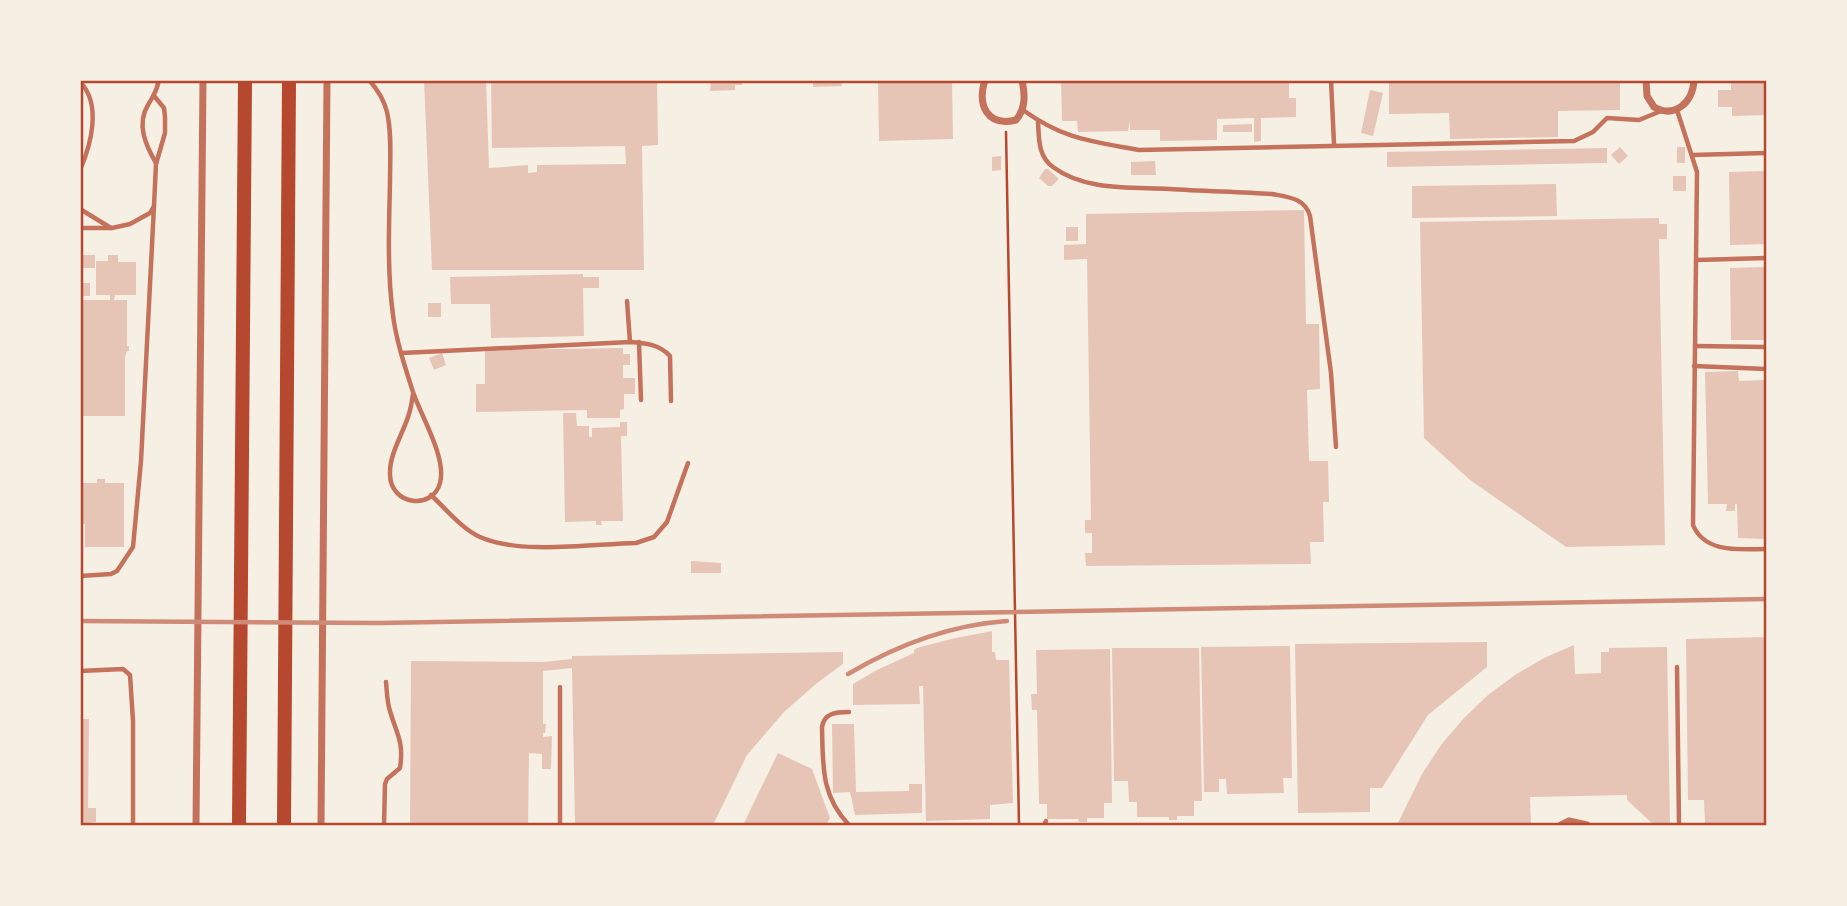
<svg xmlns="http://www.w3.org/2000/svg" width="1847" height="906" font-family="'Titillium Web',sans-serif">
<rect width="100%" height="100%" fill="#f6efe4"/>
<!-- building -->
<g fill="#e6c5b7">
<path d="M424,80h62l3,88 39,-3v8l9,-1v-7l89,-1 -1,-18 -133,2 -1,-68h166l1,65 -16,1 2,124h-212z"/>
<path d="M711,80h31v5h-7v5l-25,1z"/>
<path d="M878,80h74l1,59 -74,2z"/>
<path d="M1061,80h228v18h7v19l-35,1v23l-7,1v-24l-37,1v21l-57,1v-11h-30v-10l-2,11 -50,1 -1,-11h-15z"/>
<path d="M1389,80h231v30l-62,1v26l-108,2 -1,-26 -60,1z"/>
<path d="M1731,80h35v35l-34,1v-9h-14v-17h13z"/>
<path d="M813,81h28l1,5 -29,1z"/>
<path d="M1370,90l13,3 -10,43 -12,-3z"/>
<path d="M1252,124v8h-29v-7z"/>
<path d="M1620,147l8,9 -9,8 -8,-9z"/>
<rect x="1677" y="147" width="8" height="16"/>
<path d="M1607,148v15l-220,4v-15z"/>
<path d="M1001,156v14l-9,1v-14z"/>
<path d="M1155,161l1,14h-25v-13z"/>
<path d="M1045,169h3l11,10 -7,7h-4l-9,-8z"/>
<path d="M1766,171v73l-36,1 -1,-73z"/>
<rect x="1673" y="176" width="13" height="15"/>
<path d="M1556,184l1,32 -145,2v-32z"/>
<path d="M1304,210l2,114h13l1,65 -13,1 2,71h19l1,41h-6l1,40h-14l1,22 -225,2 -1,-13h7v-20h-7v-13h6l-4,-261 -23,1v-15l22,-1v-30z"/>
<path d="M1659,218v6h8v15h-8l6,306 -99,2 -96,-67 -46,-42 -4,-216z"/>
<rect x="1066" y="227" width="12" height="14"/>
<rect x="80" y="255" width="15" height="13"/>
<path d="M108,255h10v7h18v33h-21l-1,5h13v46h2v5h-2l-2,6v59h-45v-116h30v-5h-14v-34h12z"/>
<path d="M1766,267v73h-35l-1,-72z"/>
<path d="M583,274v3h16v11h-16l1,48 -93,2 -1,-34h-39l-1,-27z"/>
<rect x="80" y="283" width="10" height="13"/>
<rect x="428" y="303" width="13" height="14"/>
<path d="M623,348v6h7v11h-7v13h12v16h-11v15l-4,1v8h-33v-8l-111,2v-28h9v-34z"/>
<path d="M442,353l4,12 -12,5 -5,-12z"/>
<path d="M1738,371l1,10 27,-1v159l-28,-1 -1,-34h-2v7h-9l1,-7h-19l-3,-132z"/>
<path d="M563,413h13l1,13h12v11h3v-9l28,-1v-5h7v14h-6l2,85h-22l1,4h-6v-4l-31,1z"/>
<path d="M97,479h8v4h19v64h-39v-23h-5v-41h17z"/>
<path d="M691,561l30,2v10h-30z"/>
<path d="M992,631v21h3l1,8h13l4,143 -23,2v14l-64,2 -3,-135h-4l1,18 -67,1v-21l22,-13 39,-18v-3l3,-2 34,-9z"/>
<path d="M1766,637v188h-61l-1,-25h-16l-2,-161z"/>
<path d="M1487,642v25l-59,48 -46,73h-12v24l-72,1 -3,-169z"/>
<path d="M1574,645l1,29 26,-1v-21h8v-4l58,-1 3,178h-16l-27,-25v-5l-97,2 1,28h-134l25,-51 19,-29 22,-26 25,-24 27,-20 29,-17z"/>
<path d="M1290,646l2,132h-9l1,15 -57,1 -1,-15h-7v13h-15l-3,-145z"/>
<path d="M1112,648h87l3,153h-8v15h-17v4h-8v-3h-32v-15h-8l-1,-21h-14z"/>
<path d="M1110,649l2,154h-8v15h-17v4h-8l-1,-3h-31v-15h-8l-2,-94h-5l-1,-16h6l-1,-44z"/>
<path d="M843,652v12l-26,19 -33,29 -37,43 -34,70h-138l-3,-157 -29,3v53h3l-1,9h-2v4l9,-1 -1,33h-9v-15l-13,-1 -1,72h-118l1,-164 132,1 29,-3v-3z"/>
<path d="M80,719h9l-1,89h8v14l-8,1v2h-8z"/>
<path d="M832,724h22l2,68 53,-1v-7h13v29l-67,2 -5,-23 -17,1z"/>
<path d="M778,753l34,16 18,49 -4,7h-83z"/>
</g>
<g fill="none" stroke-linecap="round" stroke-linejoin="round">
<!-- path -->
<path stroke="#b5482f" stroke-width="2.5" d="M1006,132l13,693"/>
<!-- service -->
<g stroke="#c5725c" stroke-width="4.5">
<path d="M369,80c9,10 15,20 18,32 5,22 3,47 3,70 -1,44 -3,89 3,133 3,25 12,52 20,77 8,24 34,66 27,91 -7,27 -49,23 -50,-8 -1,-21 13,-41 19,-61 2,-6 3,-14 4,-20"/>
<path d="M1331,80l3,64"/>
<path d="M80,82c22,22 11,63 0,88"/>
<path d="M1023,110c40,29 67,31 116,40l435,-9 19,-9 14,-14 32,2 22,-9"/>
<path d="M1677,110l20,62 -4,353c12,29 48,24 73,24"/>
<path d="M1038,122c1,17 0,34 15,45 32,24 78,20 116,22 34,2 68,3 103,5 16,3 33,4 38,22l21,157 5,74"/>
<path d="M1692,155l74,-2"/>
<path d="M156,163c-10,-17 -20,-39 -8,-58 6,-11 8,-11 11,-25"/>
<path d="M80,209l31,19"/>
<path d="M80,228h32l18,-4 20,-11 4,-7 2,-42 9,-31v-16l-1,-9 -9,-11"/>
<path d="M1697,260l69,-2"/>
<path d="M627,301l3,41"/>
<path d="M639,342l2,58"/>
<path d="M1695,346l71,1"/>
<path d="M402,353l228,-11c15,1 29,2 40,14l1,45"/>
<path d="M1694,366l72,3"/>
<path d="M431,495c15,14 31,34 49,42 41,18 111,7 156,6l18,-6 13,-15 21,-59"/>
<path d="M80,576l31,-2 6,-3 16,-24 8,-86 13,-255"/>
<path d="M1677,667l2,158"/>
<path d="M80,671l43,-2 7,6 3,46v104"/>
<path d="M849,712c-13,0 -25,1 -27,15 1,39 -1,69 27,98"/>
<path d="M384,825l1,-41 2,-5 13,-11c4,-26 -3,-33 -10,-57 -3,-9 -3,-19 -4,-29"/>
<path d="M560,825v-138"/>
<path d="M1044,825l2,-4"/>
</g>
<!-- minor -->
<g stroke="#c5725c" stroke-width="7">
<path d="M985,80c-8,25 2,47 31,40 10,-12 9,-25 6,-40"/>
<path d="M1646,80l1,16 7,11c21,12 39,-5 40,-27"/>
<path d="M196,825l7,-745"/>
<path d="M321,825l6,-745"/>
<path d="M1561,825l8,-4 18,4"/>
</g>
<!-- trunk -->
<g stroke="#b5482f" stroke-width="14">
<path d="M239,825l6,-745"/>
<path d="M284,825l5,-745"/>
</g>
<!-- rail -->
<g stroke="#cf8b77" stroke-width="4.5">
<path d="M80,621l299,2 1387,-24"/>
<path d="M848,674c49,-29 101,-49 159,-53"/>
</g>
</g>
<!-- border -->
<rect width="1847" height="906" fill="none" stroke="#f6efe4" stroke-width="164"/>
<rect x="82" y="82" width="1683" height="742" fill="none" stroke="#b5482f" stroke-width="2.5"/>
</svg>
